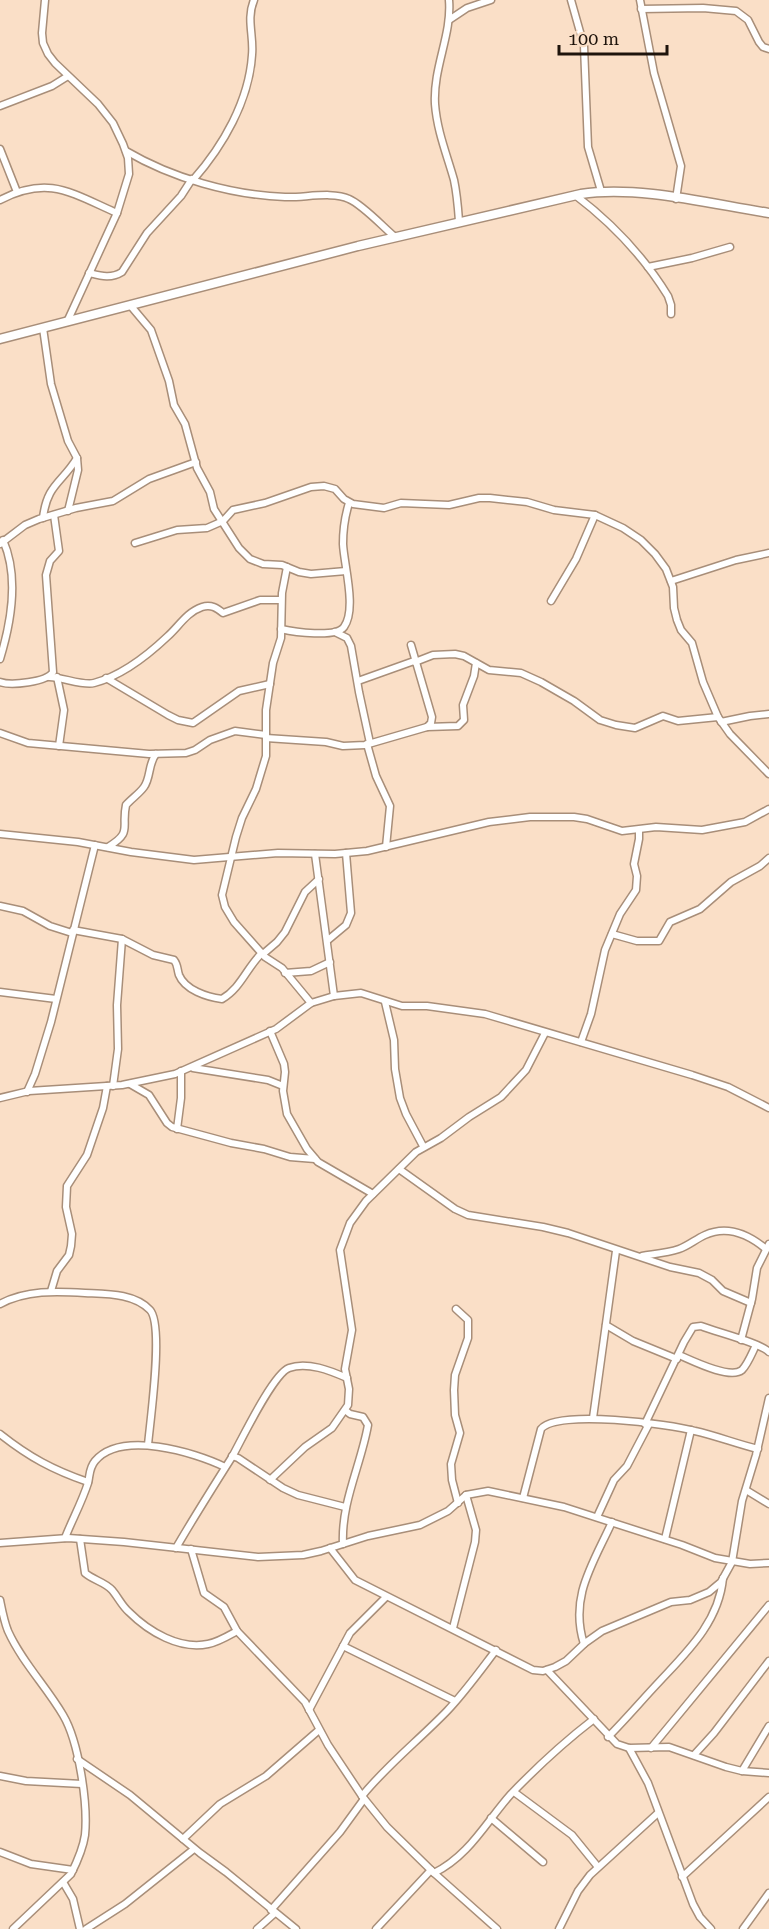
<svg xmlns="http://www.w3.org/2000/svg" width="769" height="1929" font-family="'Roboto Serif',serif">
<rect width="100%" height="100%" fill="#fadfc7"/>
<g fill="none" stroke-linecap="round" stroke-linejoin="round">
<defs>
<g id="street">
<path d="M45,0l-3,33 1,10 5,11 7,9 43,41 15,19 10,21 5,14 1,16 -12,39 -50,109"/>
<path d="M449,0c3,35 -16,67 -14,104 2,27 12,51 19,76 3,14 4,27 5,41"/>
<path d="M571,0l13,46 4,101 13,44"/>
<path d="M640,0l14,73 27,93 -5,33"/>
<path d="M641,9l62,-1 33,3 12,9 11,22 4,5 6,2"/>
<path d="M449,20l18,-12 24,-8"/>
<path d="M0,106l52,-20 16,-10"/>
<path d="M0,149l17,43"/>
<path d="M126,151c46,27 105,44 159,46 18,1 48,-6 64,2 14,6 34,28 46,38"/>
<path d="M193,180c30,-34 56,-79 59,-125 2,-19 -6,-36 2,-55"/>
<path d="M575,195c37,28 69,62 93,101l3,9v9"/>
<path d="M0,200c49,-25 71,-7 117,13"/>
<path d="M648,267l44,-9 38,-11"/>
<path d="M89,273c12,3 22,6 33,-1l25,-39 34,-37 11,-17"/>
<path d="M130,305l21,25 18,51 5,24 11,19 12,44 13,24 4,17 25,39 11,11 13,5 19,1 17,7 12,2 35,-3"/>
<path d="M43,328l8,56 17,57 9,17 1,12 -10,41"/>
<path d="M43,518c4,-34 19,-35 34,-60"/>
<path d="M135,543l42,-13 30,-2 16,-7 10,-11 32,-7 46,-16 13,-1 11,3 9,10 9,5 31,4 17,-5 48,2 30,-7h11l37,4 27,8 41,5 28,13 18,12 14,14 11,15 7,18 1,21 3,12 4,10 11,13 11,39 15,35 12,17 39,40"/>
<path d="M0,544l25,-19 14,-6 37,-11 37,-7 36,-22 47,-17"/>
<path d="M287,567l-5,26 -1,45 -8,25 -7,47v46l-10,33 -14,29 -6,19 -14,58 3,12 9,15 31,35 17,11 29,35"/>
<path d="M671,581l65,-21 33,-7"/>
<path d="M551,601l25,-42 19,-44"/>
<path d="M281,629c13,3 55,9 63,-2 13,-18 0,-62 -1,-83 0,-14 2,-28 6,-41"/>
<path d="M335,632l12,6 4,8 8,46 11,51"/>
<path d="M0,659c11,-36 19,-83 3,-119"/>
<path d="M415,662l18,-7 22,-1 9,2 25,14 32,3 20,9 33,19 26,19 16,5 19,3 28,-12 15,5 40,-4"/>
<path d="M49,677c13,0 34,9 45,6 27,-7 54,-28 74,-47 11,-10 19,-24 34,-29 9,-3 15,1 21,6l37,-13h21"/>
<path d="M57,677l7,33 -5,36"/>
<path d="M106,678l62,37 10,5 15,3 46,-32 31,-7"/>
<path d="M358,681l56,-20"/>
<path d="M0,682c11,4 47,0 53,-10l-7,-97 4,-14 9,-10 -5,-36"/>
<path d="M721,722l29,-6 19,-2"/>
<path d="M427,727l31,-1 6,-6 -1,-15 11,-29 2,-13"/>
<path d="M0,733l28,10 121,11 37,-1 9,-3 15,-10 25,-9 31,4"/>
<path d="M266,738l60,4 17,4 22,-1 62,-18 4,-4 1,-6 -21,-72"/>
<path d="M367,744l9,32 14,30 -4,41"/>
<path d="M0,834l78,8 53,10 63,8 84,-7 57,1 32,-3 122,-29 41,-5h44l13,2 35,12 34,-4 46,3 43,-8 24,-13"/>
<path d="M108,847c25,-15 13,-19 18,-42 5,-6 13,-11 18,-18 7,-10 4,-23 12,-33"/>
<path d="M315,854l19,142"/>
<path d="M0,906l23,5 27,15 22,7"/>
<path d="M73,930l49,9 31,16 21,5c4,5 3,9 5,15 6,15 28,22 43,24 19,-11 25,-32 40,-46"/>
<path d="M612,934l25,7h22l11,-19 30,-13 31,-27 29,-16 9,-8"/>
<path d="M328,940l18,-15 5,-12 -5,-60"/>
<path d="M263,954l14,-12 8,-10 20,-40 14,-13"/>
<path d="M285,973l26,-2 19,-9"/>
<path d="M0,992l56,7"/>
<path d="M385,1002l9,38 1,29 5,29 6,16 17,32"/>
<path d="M270,1031l14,33 1,8 -2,19 4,23 20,35 11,13 55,32"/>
<path d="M581,1042l10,-28 14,-64 15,-36 16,-24 1,-14 -3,-12 5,-25v-9"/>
<path d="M193,1068l75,12 15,6"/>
<path d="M130,1084l19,11 18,28 5,4 59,16 33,6 26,8 25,2"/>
<path d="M113,1086l5,-37 -1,-44 5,-66"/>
<path d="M27,1092l8,-18 16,-52 44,-177"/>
<path d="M0,1098l29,-7 93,-6 53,-11 101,-45 35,-26 23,-7 27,-3 41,13h25l58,8 207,61 36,12 41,21"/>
<path d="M177,1129l4,-31v-27"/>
<path d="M399,1169l56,40 13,6 75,12 25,6 102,34 29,6 13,7 11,11 28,12"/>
<path d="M642,1256c12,-2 25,-3 37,-7 9,-3 17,-10 26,-14 22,-10 43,-1 61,14"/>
<path d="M51,1291l6,-20 12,-16 2,-9 1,-12 -6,-27 1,-21 20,-31 16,-47 4,-22"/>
<path d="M0,1304c26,-14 56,-13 85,-11 21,1 49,0 65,17 14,15 0,112 -2,135"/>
<path d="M456,1309l12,11v18l-13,37 -1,15 1,25 5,18 -9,31 1,16 6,23"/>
<path d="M606,1325l27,16 44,18"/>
<path d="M741,1340l11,-41 5,-31 12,-24"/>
<path d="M679,1355c12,5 51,25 63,15 6,-6 10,-17 14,-25"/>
<path d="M593,1418l23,-167"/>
<path d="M645,1424l39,-82 9,-15 8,-1c15,6 60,17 68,26"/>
<path d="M0,1434c29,23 53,36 88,48"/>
<path d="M232,1456l6,2 45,30 15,7 47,12"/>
<path d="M270,1480l35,-33 27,-19 16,-23 1,-16 -4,-20 7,-39 -12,-80 10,-27 16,-22 50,-49 25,-14 28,-21 32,-20 25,-27 19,-37"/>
<path d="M746,1490l23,14"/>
<path d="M523,1498l18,-69c16,-20 129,-5 154,2 22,5 42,13 63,18"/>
<path d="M597,1517l17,-37 13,-14 22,-42"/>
<path d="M65,1538c7,-18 17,-36 23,-55 2,-8 1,-15 7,-22 26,-31 99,-9 130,6"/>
<path d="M80,1539l5,34c8,7 20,9 27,17 6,7 10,16 17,22 20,20 51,38 79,32 10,-2 20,-8 29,-13"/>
<path d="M665,1539l26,-109"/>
<path d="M0,1543l68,-5 56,4 134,15 45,-2 18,-4 47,-15 52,-11 28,-14 18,-16 22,-4 76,16 118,38 33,13 35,6 19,-1"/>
<path d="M343,1544c-2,-42 18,-79 25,-119l-5,-8 -13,-3 -5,-4"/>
<path d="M176,1548c18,-31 37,-61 56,-91 10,-18 41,-83 57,-89 18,-7 42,3 58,10"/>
<path d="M330,1548l25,32 178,90 10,1 12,-4 11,-6 19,-18 17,-12 69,-29 19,-2 19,-8 12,-10 11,-20 10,-61 14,-46 13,-57"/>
<path d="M191,1549l13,44 20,14 13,24 68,71 23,43 34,51 25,31 47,46 63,56"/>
<path d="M0,1600c2,10 4,21 8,31 14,31 38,55 55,84 16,27 25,89 22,120 -2,14 -8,27 -14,39l-58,55"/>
<path d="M453,1628l22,-86 1,-12 -10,-35"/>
<path d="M584,1644c-15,-47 9,-80 28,-122"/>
<path d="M343,1646l112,55"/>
<path d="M547,1670l70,74 12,4 40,-1 57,20 16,4 27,2"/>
<path d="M309,1710l41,-77 36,-36"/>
<path d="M608,1737c18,-18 34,-37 51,-55 28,-30 60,-60 64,-104"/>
<path d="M629,1748l19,35 45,121 7,13 11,12"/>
<path d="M651,1748l118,-143"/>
<path d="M694,1755l20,-22 55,-72"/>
<path d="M77,1759l53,36 70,58 26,19 70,57"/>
<path d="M742,1771l27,-45"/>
<path d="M0,1776l26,5 56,3"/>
<path d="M514,1792l58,43 26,32"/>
<path d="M362,1796c25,-31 57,-56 85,-85 18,-19 33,-40 49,-61"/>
<path d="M491,1818l52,44"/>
<path d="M183,1839l37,-35 46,-28 53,-46"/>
<path d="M0,1852l31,12 42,6"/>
<path d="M434,1873c35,-17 52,-51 77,-79 26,-27 53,-52 83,-75"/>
<path d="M682,1877l87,-80"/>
<path d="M63,1882l10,17 7,30"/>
<path d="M271,1910l69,-78 24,-33"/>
<path d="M86,1929l39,-25 69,-55"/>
<path d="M257,1929l18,-16"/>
<path d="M376,1929l55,-59"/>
<path d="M559,1929l19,-38 12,-16 68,-62"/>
<path d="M743,1929l26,-36"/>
</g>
<path id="secondary" d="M0,339l358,-93 223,-52c57,-9 130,10 188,19"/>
</defs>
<!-- street casing -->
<use href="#street" stroke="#a88e79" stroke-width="9"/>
<!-- secondary casing -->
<use href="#secondary" stroke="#a88e79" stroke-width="11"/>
<!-- street -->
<use href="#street" stroke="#fff" stroke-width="6"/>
<!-- secondary -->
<use href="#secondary" stroke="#fff" stroke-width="8"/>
</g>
<!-- scale -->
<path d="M559 45v9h108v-9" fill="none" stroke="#1e140c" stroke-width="3"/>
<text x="568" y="45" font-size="18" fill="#1e140c" stroke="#fadfc7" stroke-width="4.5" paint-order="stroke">100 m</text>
</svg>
